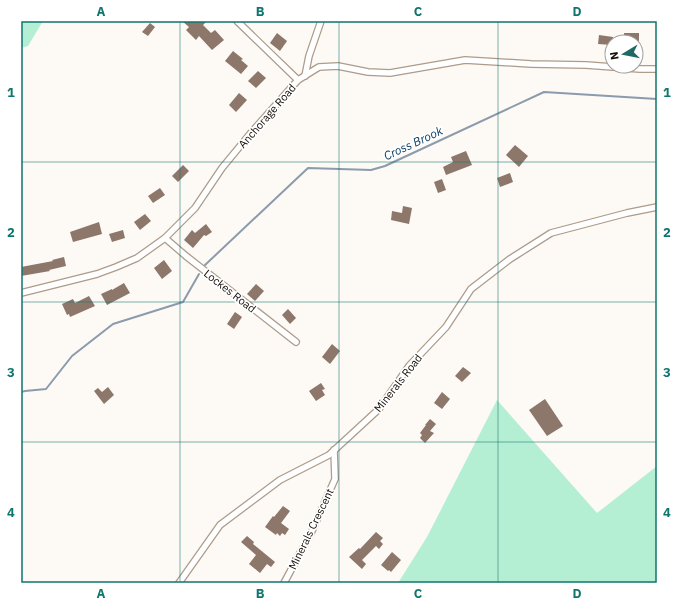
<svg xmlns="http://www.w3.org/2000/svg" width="678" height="604" font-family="'IBM Plex Sans',sans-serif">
<rect width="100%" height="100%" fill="#fdf9f5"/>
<!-- green -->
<g fill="#b5efd3">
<path d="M21,21h22l-15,25 -7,2z"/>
<path d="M497,400l100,113 60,-47v117h-259l29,-46z"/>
</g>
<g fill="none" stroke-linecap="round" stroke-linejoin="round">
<!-- stream -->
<g stroke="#8b9bac" stroke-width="2">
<path d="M205,265l103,-97 63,2 14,-4 159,-74 113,7"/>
<path d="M21,392l4,-1 21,-2 26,-33 41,-32 70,-22 16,-28"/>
</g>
</g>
<!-- building -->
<g fill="#8d766a">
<path d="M182,21h25l-4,4 8,8 4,-3 9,10 -12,10 -13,-14 -3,4 -10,-10 3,-3z"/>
<path d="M150,23l5,4 -7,9 -6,-4z"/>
<path d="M277,33l10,8 -7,10 -10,-8z"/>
<rect x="624" y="33" width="15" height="9"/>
<path d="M599,35l14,2 -1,8 -14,-1z"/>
<path d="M233,51l10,8 -2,1 7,6 -7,8 -16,-13z"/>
<path d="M258,71l8,7 -10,10 -8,-7z"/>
<path d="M239,93l8,7 -11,12 -7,-7z"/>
<path d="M515,145l13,11 -9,11 -13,-12z"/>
<path d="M466,151l6,14 -26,10 -3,-8 10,-5 -2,-5z"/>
<path d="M183,165l6,6 -11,11 -6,-6z"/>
<path d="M510,173l3,9 -13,5 -3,-9z"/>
<path d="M442,179l4,11 -8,3 -4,-11z"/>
<path d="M160,188l5,7 -12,8 -5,-7z"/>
<path d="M403,206l9,2 -3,16 -18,-4 1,-9 10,2z"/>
<path d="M145,214l6,7 -11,9 -6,-8z"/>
<path d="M99,222l3,12 -29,8 -3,-10z"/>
<path d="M206,224l6,8 -6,4 -2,-1 -11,13 -9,-8 8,-10 3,3z"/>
<path d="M123,230l2,8 -13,4 -3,-8z"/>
<path d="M64,257l2,9 -17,4 1,1 -29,5v-9l32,-6 -1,-1z"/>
<path d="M164,260l8,11 -10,8 -8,-11z"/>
<path d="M124,283l6,10 -23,12 -6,-11 11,-5v1z"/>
<path d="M256,284l8,7 -9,10 -8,-7z"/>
<path d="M89,296l6,10 -25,11 -1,-3 -2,1 -5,-11 11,-5 2,4z"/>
<path d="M288,309l8,9 -6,6 -8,-9z"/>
<path d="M235,312l7,5 -8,12 -7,-5z"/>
<path d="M332,344l8,7 -10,13 -8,-7z"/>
<path d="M463,367l8,6 -9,9 -7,-6z"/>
<path d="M321,383l4,6 -3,1 3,5 -9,6 -7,-10z"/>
<path d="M108,387l6,8 -10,9 -10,-13 4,-3 4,4z"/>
<path d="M442,392l8,7 -8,10 -8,-6z"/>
<path d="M545,399l18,27 -16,10 -18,-26z"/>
<path d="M430,419l6,5 -6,7 4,2 -9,10 -5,-5 2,-3 -2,-2 6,-8h-1z"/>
<path d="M283,506l7,5 -9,12 8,6 -4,6 -3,-2 -2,3 -3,-3 -1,2 -11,-8 8,-11 1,1z"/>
<path d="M376,532l7,6 -3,3 3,3 -4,5 -3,-3 -14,14 4,4 -4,5 -13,-12 10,-9 1,1z"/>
<path d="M247,536l7,6 -1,2 22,18 -4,5 -4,-3 -7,9 -11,-9 7,-9 -15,-13z"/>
<path d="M392,552l9,8 -10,12 -2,-2 -1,1 -7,-6z"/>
</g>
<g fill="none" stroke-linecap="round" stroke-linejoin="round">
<defs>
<g id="minor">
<path d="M237,21l61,59"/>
<path d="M305,76l4,-20 12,-35"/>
<path d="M165,238l21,18 110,86"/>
<path d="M21,293l76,-19 19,-7 21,-9 28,-20 30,-30 27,-40 28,-34 48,-54 21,-13 19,-1 30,6 22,1 75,-13 66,4 55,1 54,4h17"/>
<path d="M179,583l41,-58 60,-45 49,-25 50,-46 30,-43 37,-39 25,-38 39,-30 41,-26 76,-20 30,-6"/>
<path d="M284,583l28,-52 23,-52 -1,-29"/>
</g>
</defs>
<!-- minor casing -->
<use href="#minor" stroke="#ae9b89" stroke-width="8"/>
<!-- minor -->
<use href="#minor" stroke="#fff" stroke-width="5.5"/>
</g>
<!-- grid -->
<path fill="none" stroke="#0f766e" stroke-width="1" stroke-opacity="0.55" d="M180,21v562M339,21v562M498,21v562M21,162h636M21,302h636M21,442h636"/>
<g text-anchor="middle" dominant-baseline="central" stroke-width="3.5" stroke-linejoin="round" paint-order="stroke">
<!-- street labels -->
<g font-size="11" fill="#140d07" stroke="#fff">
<text transform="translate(267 116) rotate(-49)">Anchorage Road</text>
<text transform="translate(230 291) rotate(38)">Lockes Road</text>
<text transform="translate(398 383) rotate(-52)">Minerals Road</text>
<text transform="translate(311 529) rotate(-64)">Minerals Crescent</text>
</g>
<!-- water labels -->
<g font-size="12" font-style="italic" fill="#093d64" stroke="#fff">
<text transform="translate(413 143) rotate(-25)">Cross Brook</text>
</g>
</g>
<!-- border -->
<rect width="678" height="604" fill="none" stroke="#ffffff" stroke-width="44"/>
<!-- north arrow -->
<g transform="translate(624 54) rotate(260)"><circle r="19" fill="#ffffff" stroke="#a19e9c"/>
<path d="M0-3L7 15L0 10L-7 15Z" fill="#1d6964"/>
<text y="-6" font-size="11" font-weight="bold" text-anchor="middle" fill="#140d07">N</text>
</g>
<rect x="22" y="22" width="634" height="560" fill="none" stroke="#0f766e" stroke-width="1.5"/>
<g font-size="13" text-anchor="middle" font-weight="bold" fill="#0f766e">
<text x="101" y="16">A</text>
<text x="260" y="16">B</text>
<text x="418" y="16">C</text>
<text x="577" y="16">D</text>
<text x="11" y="97">1</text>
<text x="667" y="97">1</text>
<text x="11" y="237">2</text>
<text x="667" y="237">2</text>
<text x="11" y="377">3</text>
<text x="667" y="377">3</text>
<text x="11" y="517">4</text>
<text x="667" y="517">4</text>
<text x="101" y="598">A</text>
<text x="260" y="598">B</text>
<text x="418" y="598">C</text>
<text x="577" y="598">D</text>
</g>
</svg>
